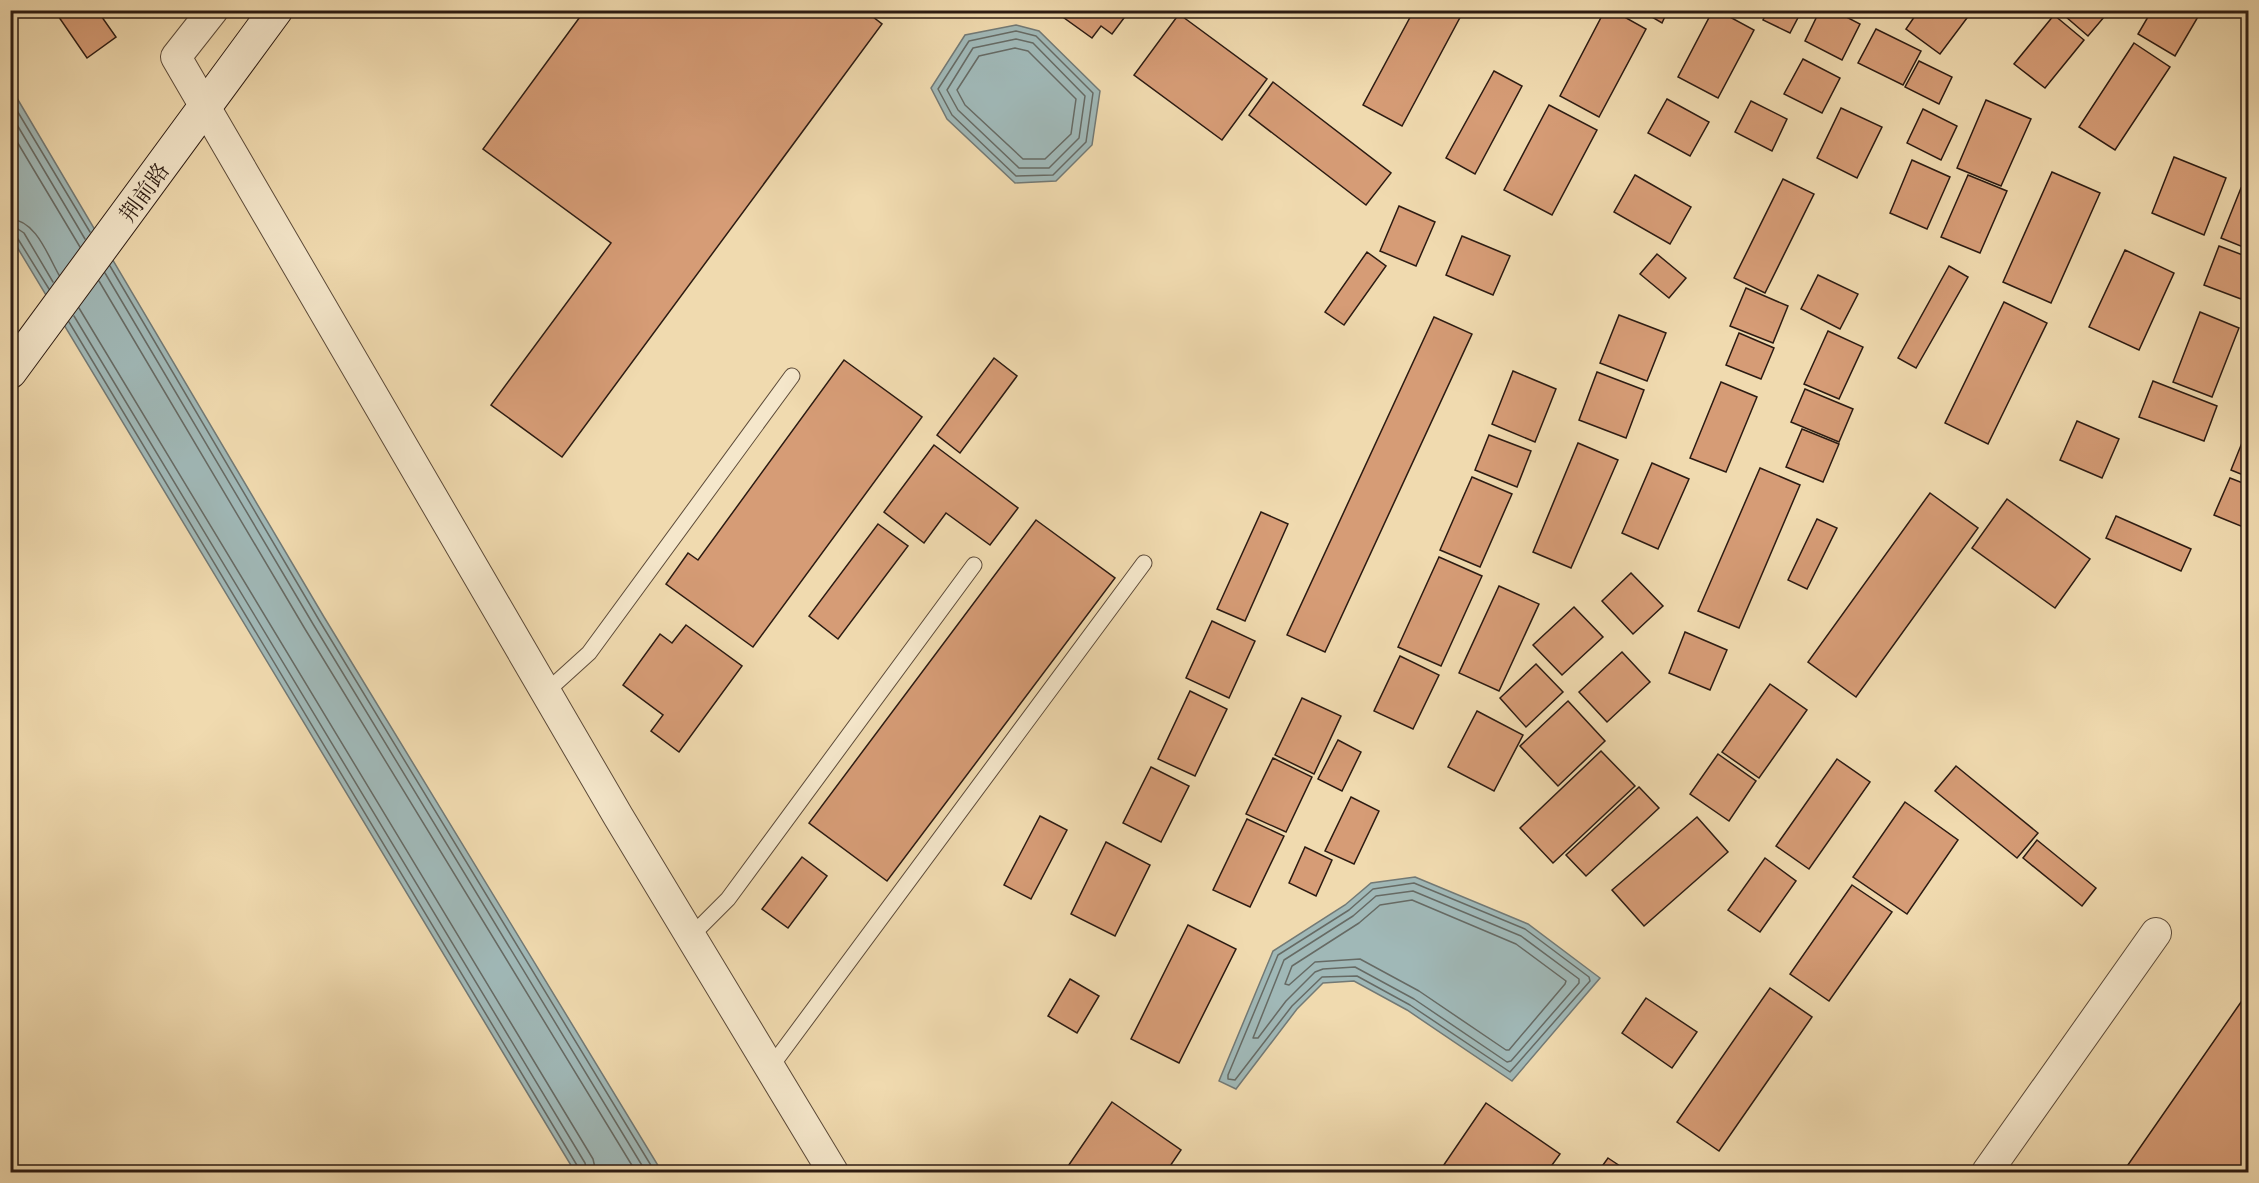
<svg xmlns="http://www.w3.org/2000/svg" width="2259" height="1183" font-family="'Gentium Book Plus','Noto Serif SC',serif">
<rect width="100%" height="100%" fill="#f0daaf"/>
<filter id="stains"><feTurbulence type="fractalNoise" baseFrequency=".00333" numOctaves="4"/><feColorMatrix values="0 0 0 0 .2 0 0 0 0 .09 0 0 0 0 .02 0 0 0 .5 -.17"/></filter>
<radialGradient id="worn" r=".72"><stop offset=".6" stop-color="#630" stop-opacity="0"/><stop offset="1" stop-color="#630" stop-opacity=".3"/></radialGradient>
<!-- water -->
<g fill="#a0b8b7" stroke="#727975" stroke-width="1.5">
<path d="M1016,25l23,6 61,60 -8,54 -36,36 -41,2 -68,-64 -16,-31 34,-53z"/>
<path d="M11,88l313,529 338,555h-87l-564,-935z"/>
<path d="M1415,877l113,47 72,54 -88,103 -105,-71 -53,-29 -31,2 -26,26 -61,80 -17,-8 54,-130 72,-46 26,-22z"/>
</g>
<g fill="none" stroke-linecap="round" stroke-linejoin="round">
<!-- shore -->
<g stroke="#666a64" stroke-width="1.5">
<path d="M1016,31l20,5 57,57 -7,49 -33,33 -37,1 -64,-61 -14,-26 31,-48z"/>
<path d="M1016,39l17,4 52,53 -6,42 -30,30h-30l-61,-58 -11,-20 26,-42z"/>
<path d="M1015,48l13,3 48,48 -5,35 -26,25h-22l-58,-54 -8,-15 22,-34z"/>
<path d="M10,99l80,133"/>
<path d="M10,113l75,126"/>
<path d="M10,130l70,117"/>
<path d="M10,219c26,1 38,37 49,56"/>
<path d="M10,228l8,1 6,4 29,49"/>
<path d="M10,235l8,4 31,50"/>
<path d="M110,266l209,354 336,552"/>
<path d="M105,273l208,351 333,548"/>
<path d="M99,281l206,348 331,543"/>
<path d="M79,308l514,851 3,13"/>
<path d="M74,316l511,847 2,9"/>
<path d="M69,322l509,845 1,5"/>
<path d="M1414,883l111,46 64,48 1,4 -80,91 -100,-67 -53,-29 -35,1 -30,29 -57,74 -7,-1v-4l50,-120 71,-45 24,-21z"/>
<path d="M1413,891l108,45 58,43v4l-68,78 -4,1 -93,-63 -59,-32 -32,2 -8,3 -29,29 -28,37h-5l31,-78 69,-44 23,-20z"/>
<path d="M1412,900l104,44 50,37 -1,3 -56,66h-3l-87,-59 -59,-32 -45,3 -26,23 -4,-1 7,-18 67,-43 21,-18z"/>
</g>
</g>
<!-- building -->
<g fill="#d69c76" stroke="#2c1b12" stroke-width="1.5">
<path d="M54,10h43l19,27 -29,21z"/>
<path d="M585,10h279l18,14 -320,433 -71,-52 120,-162 -128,-94z"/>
<path d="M1053,10h77l-18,24 -11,-8 -9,12z"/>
<path d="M1414,10h50l-62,116 -39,-21z"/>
<path d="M1605,10h7l34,19 -47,88 -39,-21z"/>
<path d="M1640,10h28l-6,13z"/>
<path d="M1713,10h4l37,20 -36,68 -40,-21z"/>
<path d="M1768,10h34l-12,23 -27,-13z"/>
<path d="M1820,10h13l27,14 -18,36 -37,-19z"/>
<path d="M1919,10h54l-33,44 -34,-25z"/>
<path d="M2058,10h52l-22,26z"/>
<path d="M2152,10h50l-27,46 -37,-22z"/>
<path d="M1179,14l88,65 -45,61 -88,-65z"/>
<path d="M2054,15l30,25 -39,48 -31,-24z"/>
<path d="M1876,29l45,22 -18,34 -45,-22z"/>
<path d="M2134,43l36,24 -55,83 -36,-23z"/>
<path d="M1803,59l37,19 -18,35 -38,-19z"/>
<path d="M1919,61l33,16 -13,27 -34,-17z"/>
<path d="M1494,71l28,15 -47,88 -29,-16z"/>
<path d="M1273,82l118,91 -25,32 -117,-90z"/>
<path d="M1667,99l42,23 -19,34 -42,-23z"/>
<path d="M1986,100l45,19 -30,67 -44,-18z"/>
<path d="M1751,101l36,18 -15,32 -37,-19z"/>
<path d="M1549,105l48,25 -45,85 -48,-25z"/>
<path d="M1841,108l41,19 -25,51 -40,-20z"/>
<path d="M1923,109l34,17 -16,34 -34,-17z"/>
<path d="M2174,157l52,21 -22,57 -52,-22z"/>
<path d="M1912,160l38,17 -23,52 -37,-16z"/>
<path d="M2052,172l48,21 -49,110 -48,-21z"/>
<path d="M1635,175l56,32 -21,37 -56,-32z"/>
<path d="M1968,175l39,16 -27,62 -39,-16z"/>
<path d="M1783,179l31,15 -49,99 -31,-15z"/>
<path d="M2241,188l7,3v58l-27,-11z"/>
<path d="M1399,206l36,16 -19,44 -36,-15z"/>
<path d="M1462,236l48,20 -17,39 -47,-20z"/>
<path d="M2219,246l29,11v24l-7,18 -37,-14z"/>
<path d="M2125,250l49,23 -35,77 -50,-23z"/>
<path d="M1367,252l19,14 -42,59 -19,-13z"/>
<path d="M1657,254l29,24 -17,20 -29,-24z"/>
<path d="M1949,266l19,11 -52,91 -18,-10z"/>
<path d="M1818,275l40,19 -18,35 -39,-20z"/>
<path d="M1746,288l42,18 -15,37 -43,-17z"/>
<path d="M2004,302l43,21 -59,121 -43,-21z"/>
<path d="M2200,312l39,16 -27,69 -39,-15z"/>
<path d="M1619,315l47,18 -19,48 -47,-18z"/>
<path d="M1434,317l38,17 -147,318 -38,-17z"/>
<path d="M1828,331l35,16 -24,52 -35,-15z"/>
<path d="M1739,333l35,15 -13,31 -35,-14z"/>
<path d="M994,358l23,18 -57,77 -23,-18z"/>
<path d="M844,360l78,57 -169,230 -87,-63 22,-31 10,7z"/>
<path d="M1513,371l43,18 -21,53 -43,-18z"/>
<path d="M1597,372l47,18 -18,48 -47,-18z"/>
<path d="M2153,381l64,25 -13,35 -65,-24z"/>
<path d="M1721,382l36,15 -31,75 -36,-14z"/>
<path d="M1805,389l48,20 -14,33 -48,-20z"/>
<path d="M2077,421l42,18 -17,39 -42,-18z"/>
<path d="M2248,428v49l-17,-7z"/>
<path d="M1802,429l37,15 -16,38 -37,-15z"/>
<path d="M1489,435l42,16 -14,36 -42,-17z"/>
<path d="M1578,443l40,17 -47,108 -38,-16z"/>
<path d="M934,445l84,63 -28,37 -44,-32 -22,30 -40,-31z"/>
<path d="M1652,463l37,16 -31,70 -36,-16z"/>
<path d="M1760,468l40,17 -61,143 -41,-17z"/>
<path d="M1472,477l40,17 -32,73 -40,-17z"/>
<path d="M2230,478l18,7v44l-34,-14z"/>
<path d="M1930,493l48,35 -122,169 -48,-35z"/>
<path d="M2007,499l83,60 -35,49 -83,-60z"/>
<path d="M1261,512l27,12 -43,97 -28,-12z"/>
<path d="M2116,516l75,33 -10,22 -75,-33z"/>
<path d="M1817,519l20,9 -30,61 -19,-9z"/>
<path d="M1036,520l79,58 -228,303 -78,-58z"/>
<path d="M878,524l30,22 -70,93 -29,-23z"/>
<path d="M1439,557l43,19 -41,90 -43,-19z"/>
<path d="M1631,573l32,33 -30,28 -31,-33z"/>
<path d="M1499,586l40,18 -40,87 -40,-18z"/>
<path d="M1574,607l29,30 -41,38 -29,-30z"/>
<path d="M1212,621l43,20 -26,57 -43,-20z"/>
<path d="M686,625l56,41 -63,86 -28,-21 12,-16 -40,-30 37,-51 12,9z"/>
<path d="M1685,632l42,18 -17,40 -41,-17z"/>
<path d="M1622,652l28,30 -43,40 -28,-30z"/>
<path d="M1400,656l39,19 -26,54 -39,-18z"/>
<path d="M1536,664l27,28 -37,35 -26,-29z"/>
<path d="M1770,684l37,26 -48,68 -37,-26z"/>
<path d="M1190,691l37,18 -32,67 -37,-17z"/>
<path d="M1302,698l39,18 -27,58 -39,-19z"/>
<path d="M1568,701l37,40 -47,45 -38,-40z"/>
<path d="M1477,711l46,24 -29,56 -46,-24z"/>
<path d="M1338,740l23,12 -19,39 -24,-12z"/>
<path d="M1601,751l34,35 -82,77 -33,-35z"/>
<path d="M1718,754l38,27 -27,40 -39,-27z"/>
<path d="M1273,758l39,19 -26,55 -40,-18z"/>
<path d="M1837,759l33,23 -61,87 -33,-23z"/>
<path d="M1956,766l82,67 -21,25 -82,-67z"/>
<path d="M1151,767l38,19 -28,56 -38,-19z"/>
<path d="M1639,787l20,21 -73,68 -20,-21z"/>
<path d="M1351,797l28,14 -25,53 -29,-13z"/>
<path d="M1905,802l53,38 -51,74 -54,-37z"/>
<path d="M1040,816l27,14 -36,69 -27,-14z"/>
<path d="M1697,817l31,35 -84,74 -32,-36z"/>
<path d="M1247,819l37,17 -34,71 -37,-17z"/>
<path d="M2037,840l59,48 -14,18 -59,-48z"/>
<path d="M1106,842l44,23 -35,71 -44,-22z"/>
<path d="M1305,847l27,13 -16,36 -27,-13z"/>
<path d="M802,857l25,19 -39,52 -26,-19z"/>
<path d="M1765,858l31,23 -36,51 -32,-22z"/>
<path d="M1852,885l40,27 -63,89 -39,-27z"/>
<path d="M1188,925l48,24 -57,114 -48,-24z"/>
<path d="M1070,979l29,17 -22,37 -29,-17z"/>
<path d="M1770,988l42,29 -93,134 -42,-29z"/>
<path d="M2248,992v180h-125z"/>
<path d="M1646,998l51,34 -25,36 -50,-35z"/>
<path d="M1112,1102l69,48 -15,22h-102z"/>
<path d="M1486,1103l74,51 -13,18h-108z"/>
<path d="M1608,1158l21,14h-31z"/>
</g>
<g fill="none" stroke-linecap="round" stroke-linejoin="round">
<defs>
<g id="lane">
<path d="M546,692l43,-39 203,-277"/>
<path d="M691,936l37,-37 246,-334"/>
<path d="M770,1068l374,-505"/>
</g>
<g id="street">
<path d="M213,10l-37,47 442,759 215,356"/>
<path d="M1987,1172l169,-239"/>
</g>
<path id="secondary" d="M10,372l266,-362"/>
</defs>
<!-- lane casing -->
<use href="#lane" stroke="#5d4b39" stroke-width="17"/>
<!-- street casing -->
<use href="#street" stroke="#5d4b39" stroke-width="32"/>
<!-- secondary casing -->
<use href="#secondary" stroke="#2c1b12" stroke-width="35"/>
<!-- lane -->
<use href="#lane" stroke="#f5e7cb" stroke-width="15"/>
<!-- street -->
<use href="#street" stroke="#f5e7cb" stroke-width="30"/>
<!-- secondary -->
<use href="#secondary" stroke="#f5e7cb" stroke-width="33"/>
</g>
<g text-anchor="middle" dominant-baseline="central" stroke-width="4.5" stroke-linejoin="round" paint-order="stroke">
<!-- street labels -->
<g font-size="22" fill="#2c1b12" stroke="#f5e7cb">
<text transform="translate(144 192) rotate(-54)">荆前路</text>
</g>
</g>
<!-- margin -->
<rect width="2259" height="1183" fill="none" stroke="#f0daaf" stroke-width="36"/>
<rect x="12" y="12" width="2235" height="1159" fill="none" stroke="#2c1b12" stroke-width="3"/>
<rect x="18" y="18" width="2223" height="1147" fill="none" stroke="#2c1b12" stroke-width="1.5"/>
<rect width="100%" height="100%" filter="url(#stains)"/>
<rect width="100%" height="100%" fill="url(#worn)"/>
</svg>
